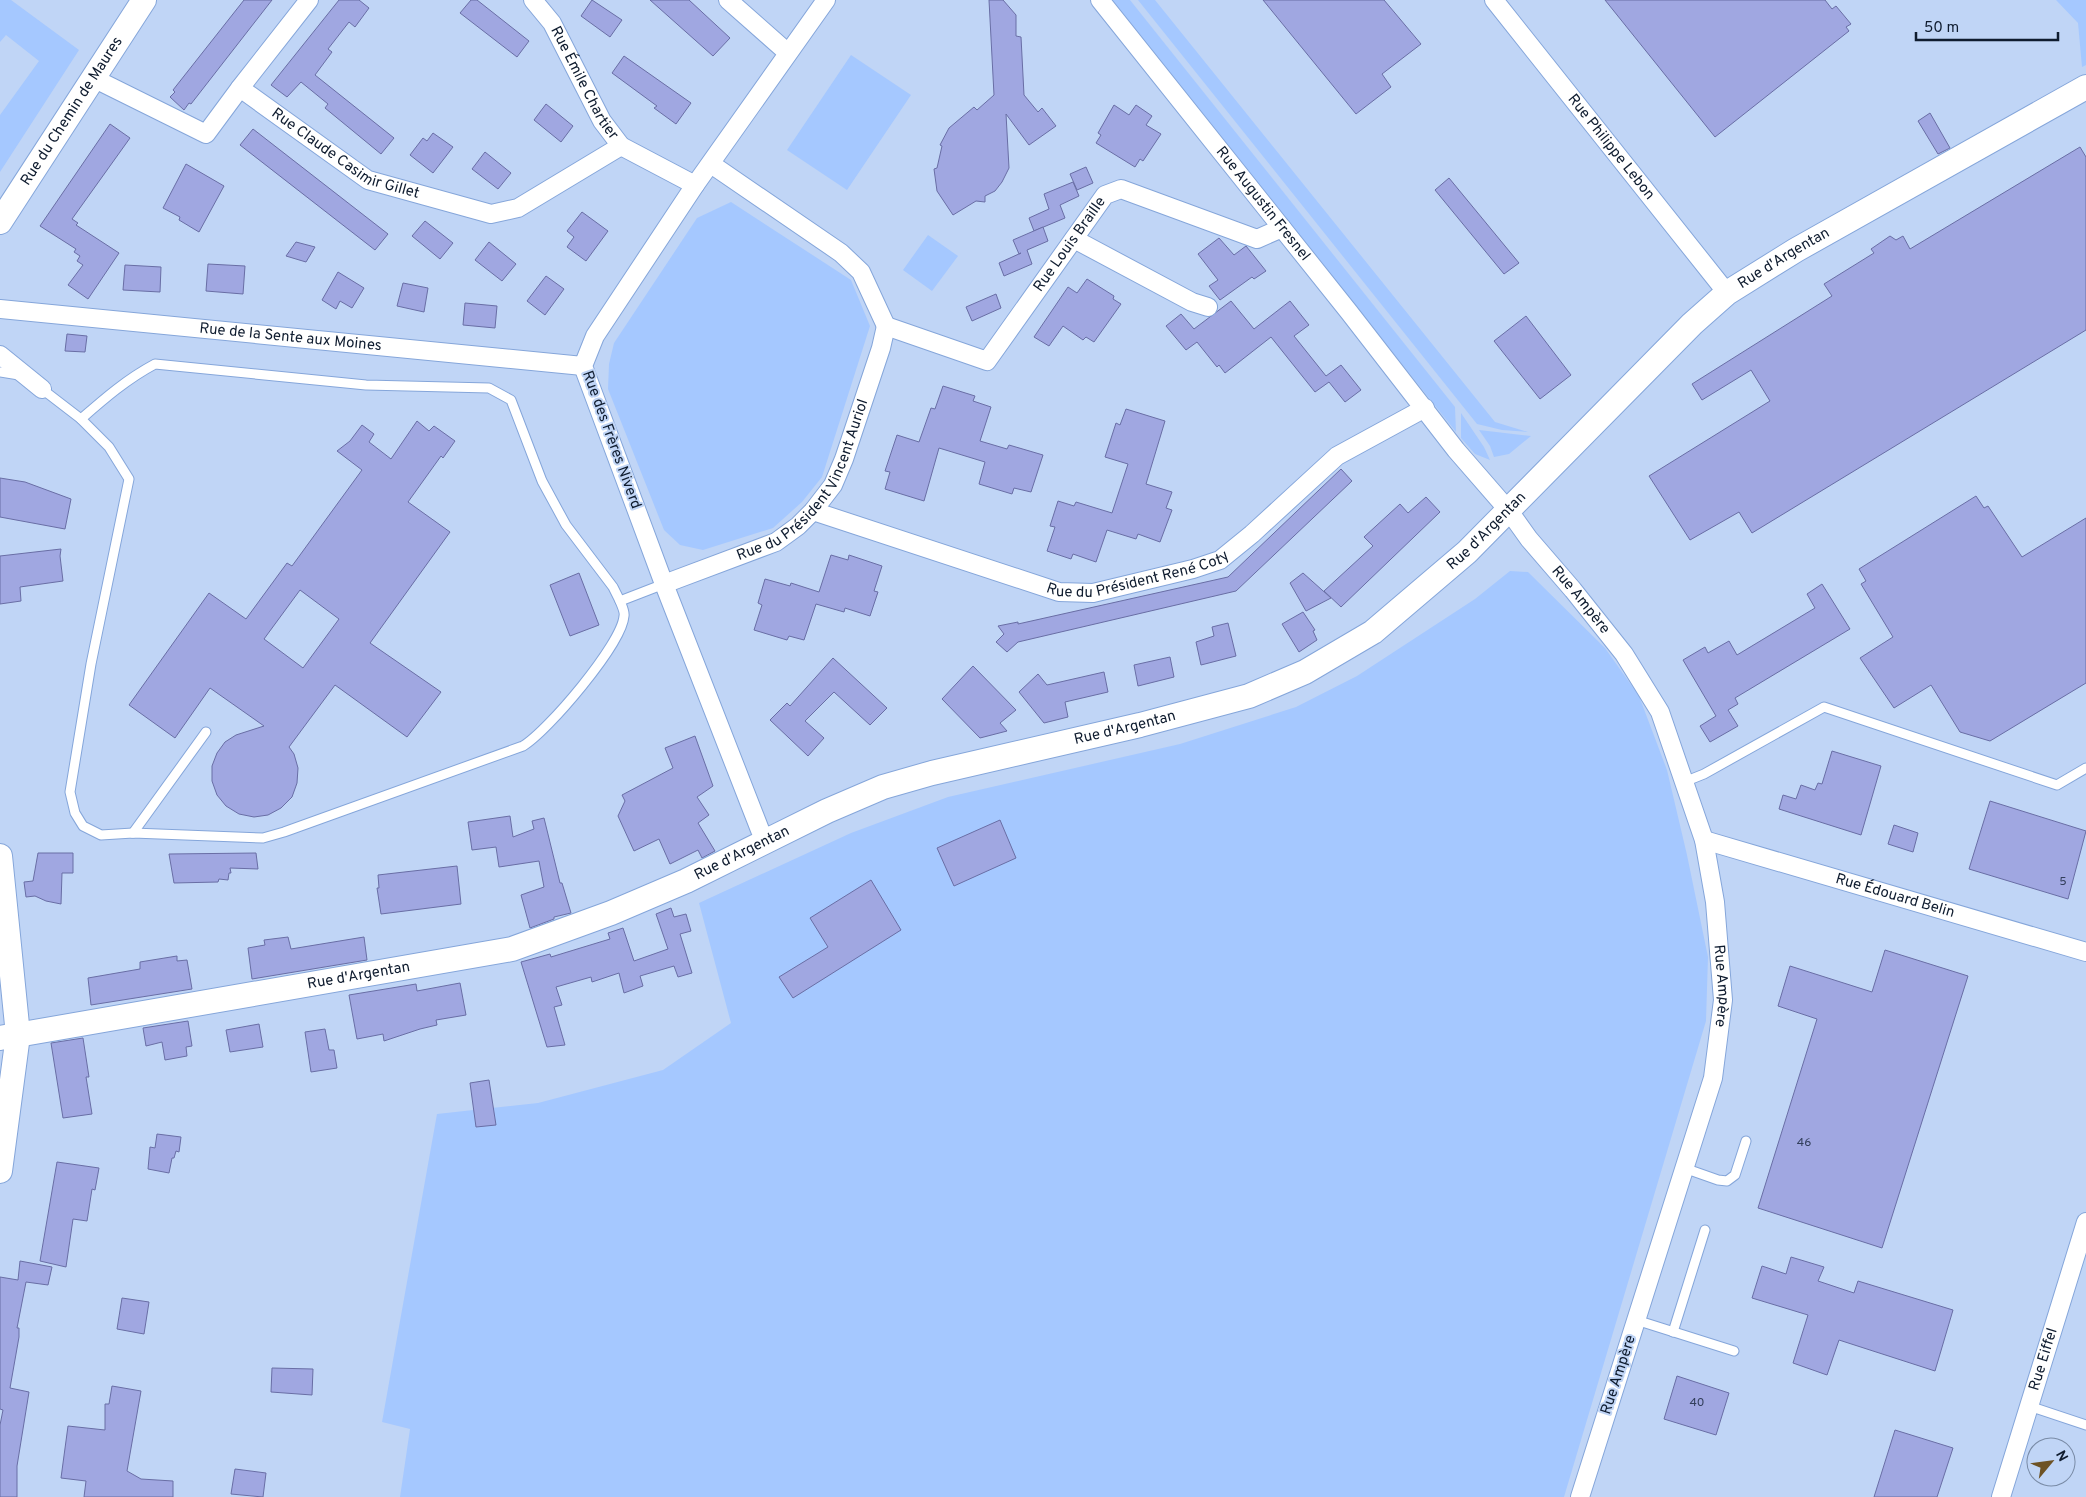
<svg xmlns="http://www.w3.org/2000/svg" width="2086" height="1497" font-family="Overpass,sans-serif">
<rect width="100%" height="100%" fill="#c0d5f6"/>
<!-- green -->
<g fill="#a5c8ff">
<path d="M0,0h11l68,50 -79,122v-57l39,-54 -33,-26 -6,7z"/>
<path d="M1112,0h18l325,407 1,25z"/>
<path d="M1138,0h17l340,422 33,10 -26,-2 -25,-6z"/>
<path d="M2056,0h30v65l-4,2 -4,-44z"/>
<path d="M851,55l60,40 -64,95 -60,-40z"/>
<path d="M731,202l120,78 19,46 -48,151 -20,25 -29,26 -70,22 -23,-5 -16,-15 -56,-141 1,-25 5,-21 83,-125z"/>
<path d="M928,235l30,21 -26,35 -29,-21z"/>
<path d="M1461,413l23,34 6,13 -15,-6 -14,-16z"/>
<path d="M1479,430l52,6 -22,18 -15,3 -4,-11z"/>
<path d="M1510,571l18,1 77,76 34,48 28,74 20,85 21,102 -2,64 -142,476h-1164l10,-68 -28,-7 55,-308 101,-11 125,-33 68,-47 -32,-120 152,-70 97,-36 232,-53 116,-37 61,-31 118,-77z"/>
</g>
<!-- building -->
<g fill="#a0a7e1" stroke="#696ea5" fill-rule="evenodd">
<path d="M244,0h28l-81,104 -2,-1 -5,7 -14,-13 5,-5 -2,-2z"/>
<path d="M339,0h20l10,8 -14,19 -6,-5 -21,27 4,3 -17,23 79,63 -13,16 -56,-46 3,-4 -27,-22 -14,15 -16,-12z"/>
<path d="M471,0h6l52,41 -12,16 -57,-44z"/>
<path d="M592,0l30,20 -12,17 -29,-21z"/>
<path d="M650,0h39l41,38 -17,18z"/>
<path d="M989,0h14l13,15v21l5,1 3,58 14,17 4,-4 14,18 -27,19 -23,-31 3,54 -7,14 -7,9 -10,5v6l-9,-1 -23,14 -16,-24 -3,-22 3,-1 5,-22 -2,-1 9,-17 25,-21 3,3 17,-15z"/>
<path d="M1263,0h121l37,44 -39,30 9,13 -35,27z"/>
<path d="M1605,0h220l7,9 4,-3 15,18 -5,3 3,4 -134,106z"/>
<path d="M624,56l67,47 -15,21 -22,-16 3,-2 -45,-33z"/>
<path d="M546,104l27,22 -12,16 -27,-22z"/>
<path d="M1114,105l15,10 7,-10 16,11 -6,9 15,9 -18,27 -3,-2 -5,8 -39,-24 5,-8 -3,-2z"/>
<path d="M1930,113l20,35 -12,6 -20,-33z"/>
<path d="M110,124l20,14 -58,81 6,4 -2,2 43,28 -31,46 -20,-14 15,-20 -6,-4 3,-5 -6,-4 2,-3 -36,-23z"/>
<path d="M253,129l135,105 -13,16 -135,-105z"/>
<path d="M433,133l20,14 -20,26 -23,-18 13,-17 4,3z"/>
<path d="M2080,147l6,10v173l-334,203 -13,-21 -49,28 -41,-64 121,-75 -19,-31 -49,30 -10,-16 140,-88 -8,-12 50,-31 -3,-4 19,-13 6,4 7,-4 7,13z"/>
<path d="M485,152l26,21 -13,16 -26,-20z"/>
<path d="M186,164l38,22 -25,46 -20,-12 1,-3 -17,-9z"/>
<path d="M1086,167l7,16 -16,7 -7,-16z"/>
<path d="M1449,178l70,85 -15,11 -69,-84z"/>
<path d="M1073,182l6,14 -19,9 5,13 -31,13 -5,-13 20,-9 -5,-15z"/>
<path d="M582,212l26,19 -22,30 -19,-14 7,-10 -7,-6z"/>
<path d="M425,221l28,22 -13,16 -28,-23z"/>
<path d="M1043,227l5,14 -21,9 5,14 -28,12 -5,-13 22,-10 -2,1 -6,-14z"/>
<path d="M1219,238l15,17 12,-9 20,25 -12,8 -2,-2 -32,23 -11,-14 9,-6 -20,-26z"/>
<path d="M296,242l19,5 -9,15 -20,-6z"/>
<path d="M489,242l27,22 -14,17 -27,-21z"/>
<path d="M208,264l37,2 -2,28 -37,-3z"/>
<path d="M125,265l36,2 -1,25 -37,-2z"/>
<path d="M338,272l26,16 -12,20 -12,-7 -4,8 -14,-9z"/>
<path d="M546,276l18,13 -19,26 -18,-14z"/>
<path d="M1087,279l27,17 -1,3 8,5 -27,38 -8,-5 -3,3 -20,-14 -14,20 -15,-9 34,-50 9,6z"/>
<path d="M403,283l25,5 -4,24 -27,-6z"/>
<path d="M996,294l5,14 -29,13 -6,-14z"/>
<path d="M1231,301l23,28 36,-28 19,24 -15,11 32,40 15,-11 20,25 -16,12 -16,-20 -14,10 -44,-55 -46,36 -6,-8 -2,2 -20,-25 -11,8 -20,-24 15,-12 13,15z"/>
<path d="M465,303l32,3 -2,22 -32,-3z"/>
<path d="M1526,316l45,59 -31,24 -46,-58z"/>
<path d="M67,334l20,2 -2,16 -20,-1z"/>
<path d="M943,386l32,10 -2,5 18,6 -11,34 27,8 2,-4 34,10 -12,37 -17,-4 -2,6 -33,-10 6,-22 -46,-14 -15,53 -39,-12 5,-17 -5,-1 12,-36 22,7 12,-34 4,1z"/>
<path d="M1126,409l39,12 -19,63 26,8 -6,16 6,2 -12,32 -22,-8 -2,5 -29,-9 -11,32 -23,-8 -2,5 -24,-8 8,-24 -5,-1 8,-25 16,5 2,-4 36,11 16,-49 -23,-7 11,-34 4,2z"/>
<path d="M417,421l12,10 5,-5 21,15 -12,17 -2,-2 -33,46 42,30 -80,111 71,49 -34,45 -72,-52 -46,62 5,7 4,14 -1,15 -5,14 -11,11 -13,7 -14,2 -15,-3 -13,-8 -9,-11 -5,-14v-15l5,-13 8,-11 11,-7 28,-9 -54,-38 -35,50 -46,-33 80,-112 37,26 41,-56 5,3 70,-96 -25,-19 13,-10 12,-16 12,9 -5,8 22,17zM300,590l39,29 -36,49 -39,-29z"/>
<path d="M1341,469l11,12 -116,110 -218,51 -11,10 -11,-10 8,-8 -6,-8 20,-4v2l210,-47z"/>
<path d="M0,478l25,4 46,17 -6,30 -65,-12z"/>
<path d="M1976,496l8,12 4,-2 34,51 64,-39v165l-96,58 -30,-9 -29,-47 -37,23 -34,-50 33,-21 -32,-53 5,-3 -7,-12z"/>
<path d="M1426,497l14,15 -99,95 -17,-16 49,-45 -9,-9 36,-33 8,9z"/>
<path d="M61,549l-1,7 3,25 -43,6 1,14 -21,3v-48z"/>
<path d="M831,555l17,5 1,-5 33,11 -8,25 4,1 -8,24 -25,-8 -1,4 -28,-8 -12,36 -15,-4 -2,4 -33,-10 8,-25 -4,-2 7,-24 25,7 1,-3 28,9z"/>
<path d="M579,573l20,52 -29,11 -20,-51z"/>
<path d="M1303,573l28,25 -25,13 -16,-28z"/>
<path d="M1822,584l28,45 -115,69 3,6 -10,6 10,16 -28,16 -10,-16 16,-10 -33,-56 22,-13 3,6 21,-12 8,14 78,-47 -8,-14z"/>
<path d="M1303,612l12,18 -2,1 4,9 -18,12 -17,-28z"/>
<path d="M1228,623l8,33 -35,9 -5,-23 18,-6 -2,-9z"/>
<path d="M1170,657l4,20 -36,9 -4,-21z"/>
<path d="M833,658l54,50 -17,17 -36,-33 -29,29 19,17 -16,18 -38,-36 17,-17 3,3z"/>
<path d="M973,666l43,44 -16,13 7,8 -27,7 -38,-39z"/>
<path d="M1104,672l4,20 -43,10 3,15 -24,6 -25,-31 19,-18 9,11z"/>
<path d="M695,736l18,50 -16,11 12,18 -11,8 17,28 -13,7 -4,-8 -28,14 -11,-25 -25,12 -16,-35 7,-15 -3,-6 51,-27 -8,-20z"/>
<path d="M1832,751l49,15 -20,69 -82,-26 4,-14 13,4 5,-14 14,5 3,-7 4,1z"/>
<path d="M1990,801l96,30 -18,68 -99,-30z"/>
<path d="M510,816l3,21 21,-8 -2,-8 12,-3 16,65h2l9,30 -17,4v2l-24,9 -9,-33 23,-8 -5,-26 -40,6 -3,-20 -24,3 -4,-28z"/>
<path d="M1000,820l16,38 -62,28 -17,-38z"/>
<path d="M1894,825l24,8 -5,19 -25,-8z"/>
<path d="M38,853h35v20h-11l-1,31 -15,-3 -11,-5 -9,1 -2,-15 9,-1z"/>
<path d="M256,853l2,16 -28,-1 1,5h-2l-1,7 -9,-1 -1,3 -44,1 -5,-29z"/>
<path d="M457,866l4,38 -80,10 -4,-26h2l-1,-13z"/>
<path d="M871,880l30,50 -108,68 -14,-21 49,-30 -18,-29z"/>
<path d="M671,908l3,9 12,-3 5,17 -11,3 12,39 -14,4 -4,-11 -34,10 3,10 -19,7 -5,-20 -27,9 -1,-5 -35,10 6,18 -8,2 11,38 -18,2 -26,-85 29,-8 1,3 59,-18 -2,-6 15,-5 11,33 34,-12 -12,-35z"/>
<path d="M288,937l3,12 73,-12 3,23 -115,19 -4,-31 17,-3 -1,-5z"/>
<path d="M1885,950l83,26 -86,272 -124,-40 59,-189 -39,-13 12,-40 82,26z"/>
<path d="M177,956v5l10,-1 5,29 -101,16 -3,-27 52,-9v-7z"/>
<path d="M460,983l6,32 -30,5 1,5 -17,4 -36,12 -1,-7 -26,5 -8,-44 67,-11 1,7z"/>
<path d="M188,1021l4,25 -6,1 1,9 -22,4 -3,-18 -16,4 -3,-18z"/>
<path d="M259,1024l4,23 -33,5 -4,-22z"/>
<path d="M325,1029l4,21h5l3,18 -26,4 -6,-40z"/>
<path d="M83,1038l6,39h-3l6,37 -29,4 -12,-75z"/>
<path d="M489,1080l7,45 -20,2 -6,-44z"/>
<path d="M157,1134l24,3 -2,15 -3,-1 -2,7h-2l-3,15 -21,-4 2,-22 5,1z"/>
<path d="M57,1162l42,6 -4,22 -3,-1 -5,32 -14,-2 -7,48 -26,-6z"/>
<path d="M1791,1257l33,10 -6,14 36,12 4,-12 95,29 -18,61 -96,-31 -12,35 -34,-12 15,-48 -56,-17 10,-32 24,8z"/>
<path d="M20,1261l32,6 -4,18 -22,-3 -9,46h2v9l-9,51 19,4 -12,74v31h-17v-72l3,-15 -3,-1v-132l18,3z"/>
<path d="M122,1298l27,4 -5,32 -27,-5z"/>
<path d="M272,1368l41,1 -1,26 -41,-3z"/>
<path d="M1677,1376l52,17 -13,42 -52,-16z"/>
<path d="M112,1386l29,5 -14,80 14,8 32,2v16h-89l2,-16 -25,-3 7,-52 37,4v-26h4z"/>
<path d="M1895,1430l58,18 -16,49h-63z"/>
<path d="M235,1469l31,4 -3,24 -32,-3z"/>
</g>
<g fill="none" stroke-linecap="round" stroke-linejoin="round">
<defs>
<g id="lane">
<path d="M0,372l19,3"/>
<path d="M42,389l39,30 28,28 20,32 -38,185 -21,128 5,21 8,13 18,9 32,-2 130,5 21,-6 239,-86c24,-14 99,-102 101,-130 1,-4 -2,-10 -4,-15l44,-17"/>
<path d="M81,419c24,-21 46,-40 74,-55l211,21 123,3 22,12 31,81 24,44 47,62 7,14"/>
<path d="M1684,782l20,-8 120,-67 233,78 29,-17"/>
<path d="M133,833l73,-101"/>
<path d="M1684,1168l34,12 9,1 8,-6 11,-34"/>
<path d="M1636,1320l98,31"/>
<path d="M1673,1332l32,-102"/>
<path d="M2029,1406l57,19"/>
</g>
<g id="street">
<path id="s1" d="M533,0l19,23 50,98 19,25 74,39"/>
<path d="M728,0l60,53"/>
<path id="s2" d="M1100,0l249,312 107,138 53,61 20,28 44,51 51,64 36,58 44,128 11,62 8,98 -10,78 -133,419"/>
<path id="s3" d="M1494,0l233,293"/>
<path id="s4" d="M93,78l113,56 34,-46 128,92 123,34 27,-6 103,-62"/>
<path d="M240,88l69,-88"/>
<path d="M711,164l130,89 20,19 25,54"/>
<path d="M1074,239l118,63 16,5"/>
<path id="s5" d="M0,309l583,57"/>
<path id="s6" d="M886,326l101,35 118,-166 16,-6 136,50 25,-11"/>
<path d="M0,355l42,34"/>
<path id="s7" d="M813,511l246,81 34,1 100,-24 27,-9 32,-26 85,-78 88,-48"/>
<path id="s8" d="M664,584l112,-42 22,-16 15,-15 20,-26 11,-26 37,-111 5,-22"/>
<path d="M766,840l-6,-10 -96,-246 -81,-218 12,-30 100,-151 131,-185"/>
<path id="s9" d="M1704,840l382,112"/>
<path id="s10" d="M2001,1497l85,-275"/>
</g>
<g id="secondary">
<path id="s11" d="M0,222l144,-222"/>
<path d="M0,856l18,179 -18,136"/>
<path id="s12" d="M0,1038l512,-89 99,-36 75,-32 141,-70 56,-24 49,-14 208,-48 109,-29 56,-24 68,-40 94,-80 225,-228 35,-31 69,-43 290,-163"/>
</g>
</defs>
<!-- lane casing -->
<use href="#lane" stroke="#85a6da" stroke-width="11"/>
<!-- street casing -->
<use href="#street" stroke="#85a6da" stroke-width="20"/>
<!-- secondary casing -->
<use href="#secondary" stroke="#85a6da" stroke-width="26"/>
<!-- lane -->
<use href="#lane" stroke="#fff" stroke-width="9"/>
<!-- street -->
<use href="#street" stroke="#fff" stroke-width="18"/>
<!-- secondary -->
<use href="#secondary" stroke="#fff" stroke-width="24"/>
</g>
<g text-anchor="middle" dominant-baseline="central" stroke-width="4" stroke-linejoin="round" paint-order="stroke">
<!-- number labels -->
<g font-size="12" fill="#333f5c">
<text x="2063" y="882">5</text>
<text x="1804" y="1143">46</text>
<text x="1697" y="1403">40</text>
</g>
<!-- street labels -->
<g font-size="15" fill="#0f1c2f" stroke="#c0d5f6">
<text stroke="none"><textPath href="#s1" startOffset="98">Rue Émile Chartier</textPath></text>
<text stroke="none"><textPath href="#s11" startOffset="132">Rue du Chemin de Maures</textPath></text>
<text stroke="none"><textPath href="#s3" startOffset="188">Rue Philippe Lebon</textPath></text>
<text stroke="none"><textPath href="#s4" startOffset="309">Rue Claude Casimir Gillet</textPath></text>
<text stroke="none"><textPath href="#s2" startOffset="261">Rue Augustin Fresnel</textPath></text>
<text stroke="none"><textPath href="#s6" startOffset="250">Rue Louis Braille</textPath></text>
<text stroke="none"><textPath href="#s12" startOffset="1999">Rue d'Argentan</textPath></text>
<text stroke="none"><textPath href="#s5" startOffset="292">Rue de la Sente aux Moines</textPath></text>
<text transform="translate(611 440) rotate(70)">Rue des Frères Niverd</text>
<text stroke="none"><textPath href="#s8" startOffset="185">Rue du Président Vincent Auriol</textPath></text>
<text stroke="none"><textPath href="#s12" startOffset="1594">Rue d'Argentan</textPath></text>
<text stroke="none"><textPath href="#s7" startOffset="340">Rue du Président René Coty</textPath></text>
<text stroke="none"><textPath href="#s2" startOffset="769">Rue Ampère</textPath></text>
<text stroke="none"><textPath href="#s12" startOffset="1174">Rue d'Argentan</textPath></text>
<text stroke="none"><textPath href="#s12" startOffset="769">Rue d'Argentan</textPath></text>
<text stroke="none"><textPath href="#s9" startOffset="199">Rue Édouard Belin</textPath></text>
<text stroke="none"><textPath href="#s12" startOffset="364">Rue d'Argentan</textPath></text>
<text stroke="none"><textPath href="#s2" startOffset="1189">Rue Ampère</textPath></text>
<text stroke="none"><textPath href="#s10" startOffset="144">Rue Eiffel</textPath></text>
<text transform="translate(1619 1375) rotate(-72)">Rue Ampère</text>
</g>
</g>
<!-- north arrow -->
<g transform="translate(2051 1462) rotate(61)"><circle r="24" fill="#c0d5f6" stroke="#798ba6"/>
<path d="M0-4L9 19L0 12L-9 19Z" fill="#6d5224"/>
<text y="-8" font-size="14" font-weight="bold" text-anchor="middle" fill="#0f1c2f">N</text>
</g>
<!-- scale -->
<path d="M1916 32v8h142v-8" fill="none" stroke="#0f1c2f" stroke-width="2.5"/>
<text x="1924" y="32" font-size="15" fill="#0f1c2f" stroke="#c0d5f6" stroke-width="4" paint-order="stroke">50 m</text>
</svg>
